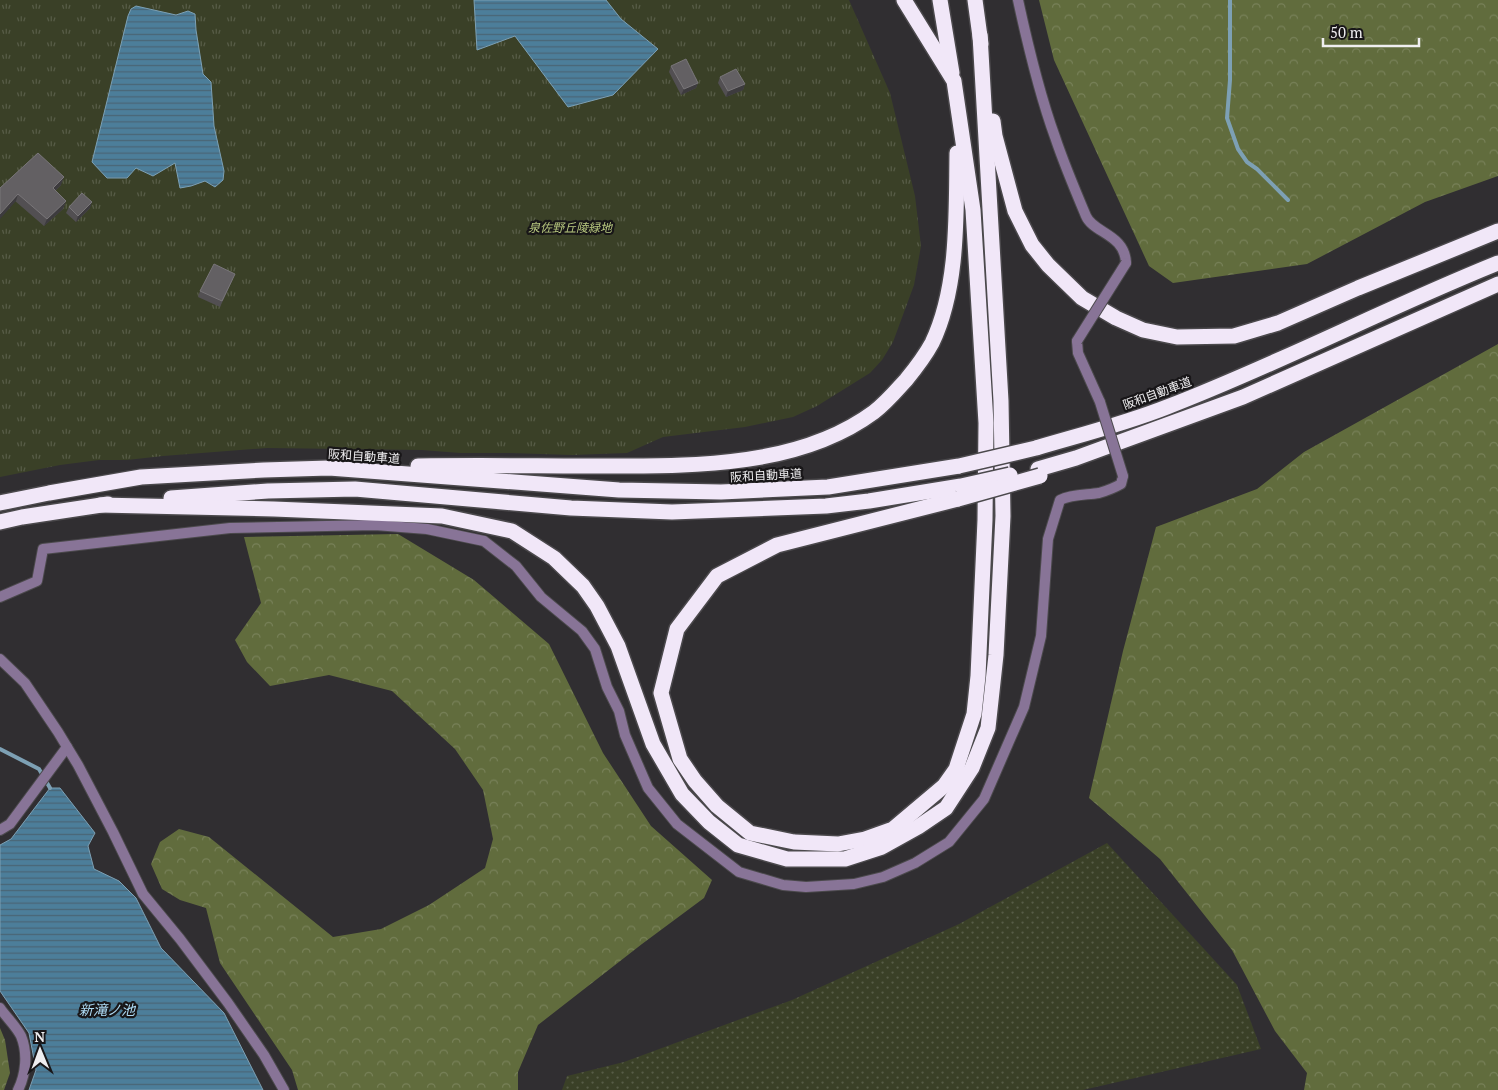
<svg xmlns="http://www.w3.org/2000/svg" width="1498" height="1090" font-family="'PT Serif','Noto Sans JP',serif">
<defs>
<pattern id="grass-dots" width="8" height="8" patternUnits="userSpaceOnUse" patternTransform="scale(1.25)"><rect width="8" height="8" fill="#3a4027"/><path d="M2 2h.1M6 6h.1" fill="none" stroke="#575c47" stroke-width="1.8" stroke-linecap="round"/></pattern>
<pattern id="forest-crowns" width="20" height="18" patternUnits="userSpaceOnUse" patternTransform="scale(1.25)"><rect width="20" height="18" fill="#616c3d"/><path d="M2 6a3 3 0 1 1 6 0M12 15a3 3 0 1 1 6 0" fill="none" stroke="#788159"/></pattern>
<pattern id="park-tufts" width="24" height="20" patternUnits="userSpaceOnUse" patternTransform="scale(1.25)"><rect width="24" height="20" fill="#3a4027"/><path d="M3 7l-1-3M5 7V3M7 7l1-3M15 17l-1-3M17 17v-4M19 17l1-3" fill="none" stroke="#575c47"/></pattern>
<pattern id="water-rules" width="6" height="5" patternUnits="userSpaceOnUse" patternTransform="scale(1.25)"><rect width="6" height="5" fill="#4c7e9a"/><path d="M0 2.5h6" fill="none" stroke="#4a6575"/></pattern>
</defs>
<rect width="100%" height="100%" fill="#302e31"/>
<!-- grass -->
<path fill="url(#grass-dots)" d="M1107,843l130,142 24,64 -178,41h-521l5,-14 57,-14 168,-62 167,-76z"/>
<!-- forest -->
<g fill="url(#forest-crowns)">
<path d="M1039,0h459v176l-73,26 -118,62 -134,19 -24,-17 -95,-206z"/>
<path d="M1498,344v746h-194l3,-17 -32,-42 -43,-81 -72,-91 -71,-61 34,-147 33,-124 101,-38 47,-37z"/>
<path d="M398,534l76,46 75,64 54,109 48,73 61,54 -8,18 -62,46 -104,81 -20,47v18h-220l-6,-20 -72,-107 -14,-55 -26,-8 -18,-11 -11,-25 9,-22 19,-13 30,8 124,100 48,-8 48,-24 56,-37 8,-29 -10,-49 -28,-41 -63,-58 -63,-16 -59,11 -23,-24 -12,-22 26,-37 -17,-66z"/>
<path d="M0,1028l5,12 5,33 -6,17h-4z"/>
</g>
<!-- park -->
<path fill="url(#park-tufts)" d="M0,0h849l41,93 25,103 6,50 -7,39 -21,57 -11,18 -12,13 -53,33 -24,11 -48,10 -82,10 -36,16 -55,2 -62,-2h-50l-38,-3 -155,-2 -104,8 -36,4h-28l-39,5 -60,12z"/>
<!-- water -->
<g fill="url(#water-rules)" stroke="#7da0b4">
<path d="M474,0h132l15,19 37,30 -45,46 -45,12 -53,-71 -38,14z"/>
<path d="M136,6l40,9 12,-4 7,3 1,16 7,44 8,8 3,44 10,45 -1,9 -8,7 -10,-6 -14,5 -11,2 -5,-25 -22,13 -17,-8 -9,10h-20l-15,-16 36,-146 3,-7z"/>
<path d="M50,788h10l35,45 -7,13 6,23 25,12 17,17 25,50 63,65 39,77h-234l7,-20 -7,-37 -29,-42v-146l11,-6z"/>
</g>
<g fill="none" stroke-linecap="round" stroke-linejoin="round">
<!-- stream -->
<g stroke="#7da0b4" stroke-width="4">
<path d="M1230,0v80l-3,38 11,31 9,13 10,7 31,31"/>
<path d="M0,749l39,20 11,19"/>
</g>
<defs>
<g id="minor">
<path d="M1018,0c10,46 21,93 37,137 9,27 20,53 31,79 7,17 39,18 40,47"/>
<path d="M1077,341l1,12 22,49"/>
<path d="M0,597l37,-16 6,-32 187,-21 145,-3 52,4 57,12 32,25 25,31 41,34 13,18 12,38 12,24 6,24 23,53 29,36 62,48 44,13 23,2 48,-3 29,-7 32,-14 34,-21 35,-43 40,-92 17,-71 7,-97 12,-39c12,-6 26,-5 39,-7 7,-2 15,-5 22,-9l2,-8"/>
<path d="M0,659l25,24 33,49 20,33 35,67 30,62 37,45 48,64 36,52 20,35"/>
<path d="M0,830l10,-6 57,-77"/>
<path d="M0,1008c6,9 16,18 21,28 7,17 5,38 -3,54"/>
</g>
<g id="motorway">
<path d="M904,0l50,81 19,129 13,213 -1,97 -7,156 -4,38 -18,55 -12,17 -51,43 -28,10 -27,5 -44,-2 -44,-9 -33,-27 -22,-25 -15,-22 -19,-66 16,-64 40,-53 60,-31 181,-46"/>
<path d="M940,0l12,73"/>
<path d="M975,0l6,44"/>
<path d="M993,121l2,15 20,75 17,34 16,20 34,33 34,20 27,12 34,7 57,-1 44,-13 80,-35 140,-57"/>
<path d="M1036,448c44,-13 88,-24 131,-41 112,-43 219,-99 331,-144"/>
<path d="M418,466c60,-1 119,0 178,0 91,0 201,3 278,-54 12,-9 22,-21 32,-32 9,-11 19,-24 26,-37 27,-56 24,-130 25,-190"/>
<path d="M1038,469l38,-11 167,-61 255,-113"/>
<path d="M171,498l97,-7 87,-2 216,19 101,4 154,-6 43,-5 92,-15"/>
<path d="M0,503l49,-10 92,-16 123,-7 65,-2 290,22 102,2 107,-5 131,-21"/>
<path d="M100,505l174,4 168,7 70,15 42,27 29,28 14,20 21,40 35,98 29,50 27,28 29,23 49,14h58l37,-12 36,-20 28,-19 26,-40 16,-40 8,-73 7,-139 -2,-115 -21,-366"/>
<path d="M0,522l22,-5 86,-13"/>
</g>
</defs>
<!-- minor casing -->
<use href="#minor" stroke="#4b494c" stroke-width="12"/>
<!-- motorway casing -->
<use href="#motorway" stroke="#4b494c" stroke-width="18"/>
<!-- minor -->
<use href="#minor" stroke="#887497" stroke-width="10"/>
<!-- motorway -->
<use href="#motorway" stroke="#f1e7f8" stroke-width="15"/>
<defs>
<g id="minor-bridge">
<path d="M1077,341l49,-78"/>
<path d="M1100,402l23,74"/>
</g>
<g id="motorway-bridge">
<path d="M959,466l77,-18"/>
<path d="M961,486l49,-11"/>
<path d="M958,499l82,-23"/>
</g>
</defs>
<!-- minor-bridge casing -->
<use href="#minor-bridge" stroke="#4b494c" stroke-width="12" stroke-linecap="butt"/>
<!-- motorway-bridge casing -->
<use href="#motorway-bridge" stroke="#4b494c" stroke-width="18" stroke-linecap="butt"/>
<!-- minor-bridge -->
<use href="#minor-bridge" stroke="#887497" stroke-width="10"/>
<!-- motorway-bridge -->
<use href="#motorway-bridge" stroke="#f1e7f8" stroke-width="15"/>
</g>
<!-- wall -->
<g fill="#524f52">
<path d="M671,66l27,17 -2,5 -15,7 -12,-23z"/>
<path d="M720,77l25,7 -2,6 -17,7 -8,-14z"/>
<path d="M61,185l-6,6 11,10 -3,8 -19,17 -44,-38z"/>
<path d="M69,207l21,1 -14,14 -10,-9z"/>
<path d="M233,279l-13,28 -22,-10 2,-6z"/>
</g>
<!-- shaded-wall -->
<g fill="#3d3b3e">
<path d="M698,83l-2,5 -15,7 3,-6z"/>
<path d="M745,84l-2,6 -17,7 2,-6z"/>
<path d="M64,177l-3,8 -11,11 3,-8z"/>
<path d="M18,194l-2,7 -16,18v-5z"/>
<path d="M66,201l-3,8 -19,17 3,-7z"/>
<path d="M92,202l-2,6 -14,14 2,-6z"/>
</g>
<!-- building -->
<g fill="#636063" stroke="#797679">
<path d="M686,59l12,24 -14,6 -13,-23z"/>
<path d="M736,69l9,15 -17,7 -8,-14z"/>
<path d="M38,153l26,24 -11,11 13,13 -19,18 -29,-25 -18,20v-26z"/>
<path d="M82,193l10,9 -14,14 -9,-9z"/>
<path d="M214,264l21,10 -13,27 -22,-10z"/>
</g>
<g text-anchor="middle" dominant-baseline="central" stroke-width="4.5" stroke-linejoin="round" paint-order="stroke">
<!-- park labels -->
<g font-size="12" font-style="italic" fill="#b8c87f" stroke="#181618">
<text x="570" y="227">泉佐野丘陵緑地</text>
</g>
<!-- street labels -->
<g font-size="12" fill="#efeef0" stroke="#181618">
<text transform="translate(1157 393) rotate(-20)">阪和自動車道</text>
<text transform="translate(364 456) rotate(4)">阪和自動車道</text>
<text transform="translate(766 475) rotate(-3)">阪和自動車道</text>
</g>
<!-- water labels -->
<g font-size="14" font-style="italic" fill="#aedbf5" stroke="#181618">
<text x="107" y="1009">新滝ノ池</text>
</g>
</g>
<!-- north arrow -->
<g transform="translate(40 1050) rotate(359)" stroke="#181618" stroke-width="4" paint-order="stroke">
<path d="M0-4L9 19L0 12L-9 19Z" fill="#efeef0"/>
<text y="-8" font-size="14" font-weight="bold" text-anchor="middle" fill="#efeef0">N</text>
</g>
<!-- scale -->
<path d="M1323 38v8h96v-8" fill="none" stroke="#efeef0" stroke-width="2.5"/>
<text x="1330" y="38" font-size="15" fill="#efeef0" stroke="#181618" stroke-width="4" paint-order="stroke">50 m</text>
</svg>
